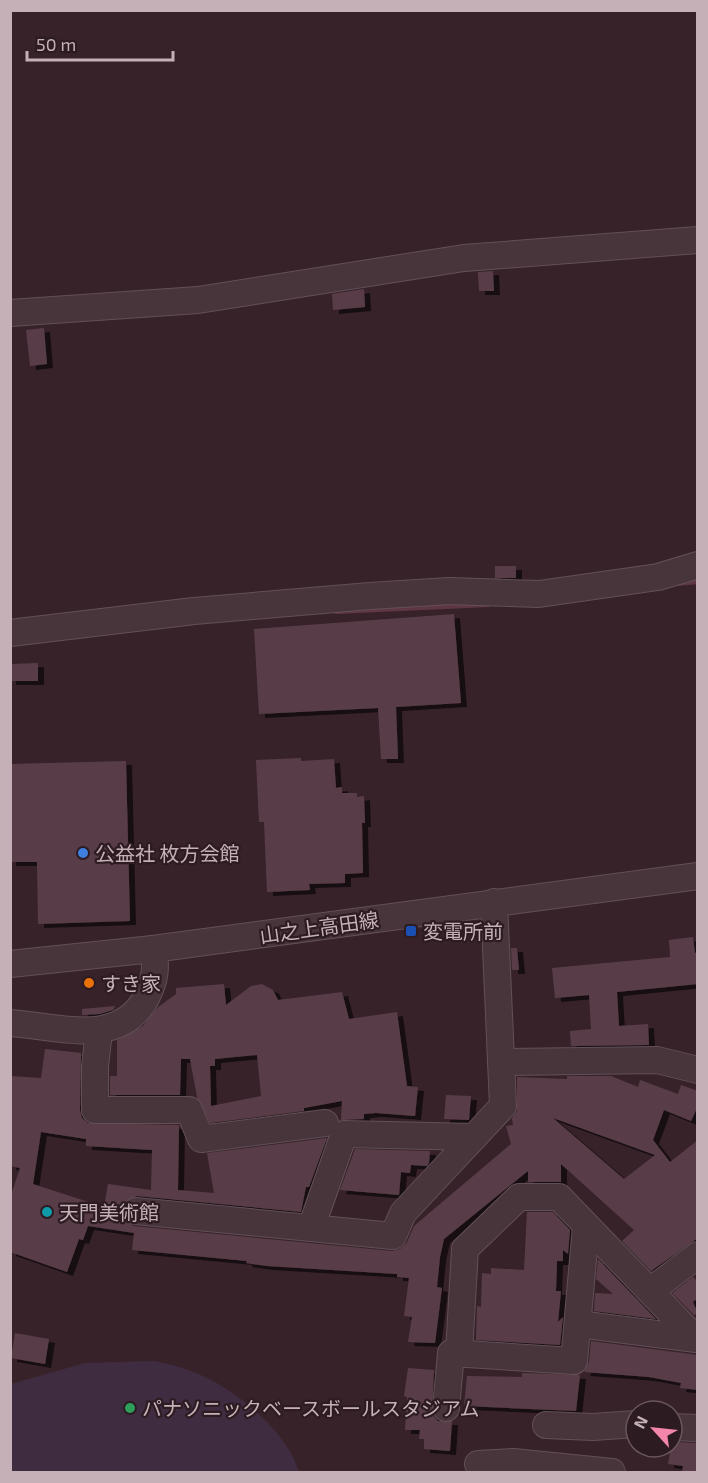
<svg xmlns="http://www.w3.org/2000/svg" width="708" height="1483" font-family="'Exo 2','Noto Sans JP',sans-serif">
<defs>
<filter id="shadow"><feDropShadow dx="6" dy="4" stdDeviation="0" flood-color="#0009"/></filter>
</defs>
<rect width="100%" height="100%" fill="#38222a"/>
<!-- pitch -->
<path fill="#402c41" d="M155,1361c12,3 24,5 36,10 41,15 96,59 108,101h-288v-88l74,-21z"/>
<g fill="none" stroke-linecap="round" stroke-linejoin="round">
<!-- stream -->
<g stroke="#5f3645" stroke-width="6">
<path d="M677,583l21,-2"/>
<path d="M337,611l151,-7"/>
</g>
</g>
<!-- building -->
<g fill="#583e48" fill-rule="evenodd" filter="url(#shadow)">
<path d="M493,271l1,20h-15l-1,-19z"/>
<path d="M364,289l1,18 -32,3 -1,-16z"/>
<path d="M44,328l3,36 -17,2 -4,-36z"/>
<rect x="495" y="566" width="21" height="12"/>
<path d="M454,614l7,89 -65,4 2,52h-17l-3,-51 -119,6 -5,-85z"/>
<path d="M38,663v18h-28v-17z"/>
<path d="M301,758v3l33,-2 2,29 6,-1v6h15v4l7,-1 1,27h-3l1,50 -18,1v9l-36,1 1,6 -43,2 -3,-70h-5l-3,-62z"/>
<path d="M126,761l4,160 -92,3 -1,-62h-27v-98z"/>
<path d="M693,937l2,16 3,-1v32l-81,8 2,34 29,-2 1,21 -78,1 -1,-15 21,-2 -2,-34 -34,3 -3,-30 118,-11 -1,-17z"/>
<path d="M511,948h6l2,22h-7z"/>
<path d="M224,984l2,21 25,-19 11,-2 11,6 5,10 64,-8 7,27 48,-7 10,74 11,1 -3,29 -39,-3 -12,1v5l-23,1 1,-19 -38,7v3l-94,12 -13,-26 -7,-38h-9l-1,36h-70v-19h7v-36l26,-14 14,-18 19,-14v-6zM257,1055l4,41 -50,10 -1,-40h5v-7z"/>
<path d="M115,1006l-2,4 -13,4 -18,1v-6z"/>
<path d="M45,1049l36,4 -1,57 2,8 6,5 91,2 -1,65 36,3 -7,-40 120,-15 -18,49h-3l-5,25 -164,-16 -13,6 -3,7 2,9 11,8 258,25 8,-2 7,-7 7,-16 97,-82 -5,-18 7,-1 -1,-7 5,-7v-34l50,2v-3h44l27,11 2,-7 38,14 3,-9 17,6v15l-7,15 -27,-11 -11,30 17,22 28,-22v98l-47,33 -29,-30 12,-11 -73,-66v18h-33v-11l-84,68 -4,18 -3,30 5,1 -7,55 -27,-1 4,-25 -8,-1 5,-38 -12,-1v-3l-130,-8 -21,-3 1,-2 -115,-11 2,-17 -46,-7 -5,14 -4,-1 -12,33 -57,-20v-54l10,-30 -10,-2v-90l31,2zM553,1118l102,37 -31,24zM41,1132l45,7v7l66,4 -1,40 -43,-6 -4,23 -71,-23z"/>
<path d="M446,1095l25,1 -2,24 -25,-1z"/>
<path d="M355,1149l75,2 -1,12 -2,3 -16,-1 -1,8 -9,-1 -2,23 -59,-5z"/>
<path d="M527,1212h26l17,18 -2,24 -5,-4v11h-6l-1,30h5l-3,31 5,-5 -3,28 -84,-5 1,-34 4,1 1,-34 9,1v-6l33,2z"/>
<path d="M598,1259l58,60 -62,-8 1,-18 18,1 -17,-15z"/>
<path d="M693,1277l5,5v16l-5,4 5,12 -4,1 -22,-22z"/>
<path d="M15,1333l34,6 -4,25 -34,-6z"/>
<path d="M591,1341l107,14v35l-18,-2 1,-5 -32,-6 -65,-5 5,-10z"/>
<path d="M408,1368l26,2 -2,44 6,7h14l-2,30 -26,-2v-10h-5l1,-9h-15l2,-33 -3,-1z"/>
<path d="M522,1373l58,2 -4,36 -112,-5 3,-30 55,1z"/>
<path d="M672,1442l26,1v30h-16l1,-7 -15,-2z"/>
</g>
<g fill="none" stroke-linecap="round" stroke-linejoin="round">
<defs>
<g id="minor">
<path d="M10,313l188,-13 266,-42 234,-18"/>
<path d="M10,633l184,-22 176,-15 79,-5 90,3 119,-17 40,-12"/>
<path d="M10,964l143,-15 545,-73"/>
<path d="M10,1023c47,3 109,25 136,-25 9,-17 11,-31 7,-49"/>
<path d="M99,1031l-4,35v44h94l12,29 124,-16"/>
<path d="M501,1062l156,-2 41,10"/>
<path d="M136,1211l257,25 10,-23 100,-107 -9,-204"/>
<path d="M311,1228l33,-94 130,3"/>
<path d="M650,1291l48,-36"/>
<path d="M459,1353l6,-104 54,-52h40l137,142 -118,-15"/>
<path d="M446,1408l5,-55 123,8 12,-135"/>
<path d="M546,1425l47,2 43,-3"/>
<path d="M672,1427l26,1"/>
<path d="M478,1464l35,-2 99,10"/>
</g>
</defs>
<!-- minor casing -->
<use href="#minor" stroke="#635057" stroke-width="28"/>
<!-- minor -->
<use href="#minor" stroke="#48353c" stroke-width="26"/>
</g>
<!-- markers -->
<circle fill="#3f7fe0" stroke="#2d1b22" stroke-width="2" cx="83" cy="853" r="6"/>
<rect fill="#1a4fb4" stroke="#2d1b22" stroke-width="2" x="405" y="925" width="12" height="12" rx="3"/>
<circle fill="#e8710a" stroke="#2d1b22" stroke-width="2" cx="89" cy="983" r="6"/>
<circle fill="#0f9aa8" stroke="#2d1b22" stroke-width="2" cx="47" cy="1212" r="6"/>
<circle fill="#2e9e5b" stroke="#2d1b22" stroke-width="2" cx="130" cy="1408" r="6"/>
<g text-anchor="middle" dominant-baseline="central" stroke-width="4.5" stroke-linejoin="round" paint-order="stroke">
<!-- poi labels -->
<g font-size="20" fill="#c5b0b7" stroke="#2d1b22" text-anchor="start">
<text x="95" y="853">公益社 枚方会館</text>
<text x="423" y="931">変電所前</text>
<text x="101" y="983">すき家</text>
<text x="59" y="1212">天門美術館</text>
<text x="142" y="1408">パナソニックベースボールスタジアム</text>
</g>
<!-- street labels -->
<g font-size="20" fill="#c5b0b7" stroke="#2d1b22">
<text transform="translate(319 927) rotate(-8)">山之上高田線</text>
</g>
</g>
<!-- border -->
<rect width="708" height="1483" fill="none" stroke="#c5b0b7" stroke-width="24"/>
<!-- north arrow -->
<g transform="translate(654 1429) rotate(297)"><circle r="28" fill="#2d1b22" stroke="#6a575e" stroke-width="1.5"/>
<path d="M0-4.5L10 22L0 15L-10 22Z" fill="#f486ac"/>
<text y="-9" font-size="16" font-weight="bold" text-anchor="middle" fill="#c5b0b7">N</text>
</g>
<!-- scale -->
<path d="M27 51v9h146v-9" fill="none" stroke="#c5b0b7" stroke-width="3"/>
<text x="36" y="51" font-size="18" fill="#c5b0b7" stroke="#2d1b22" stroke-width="4.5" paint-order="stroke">50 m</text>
</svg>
